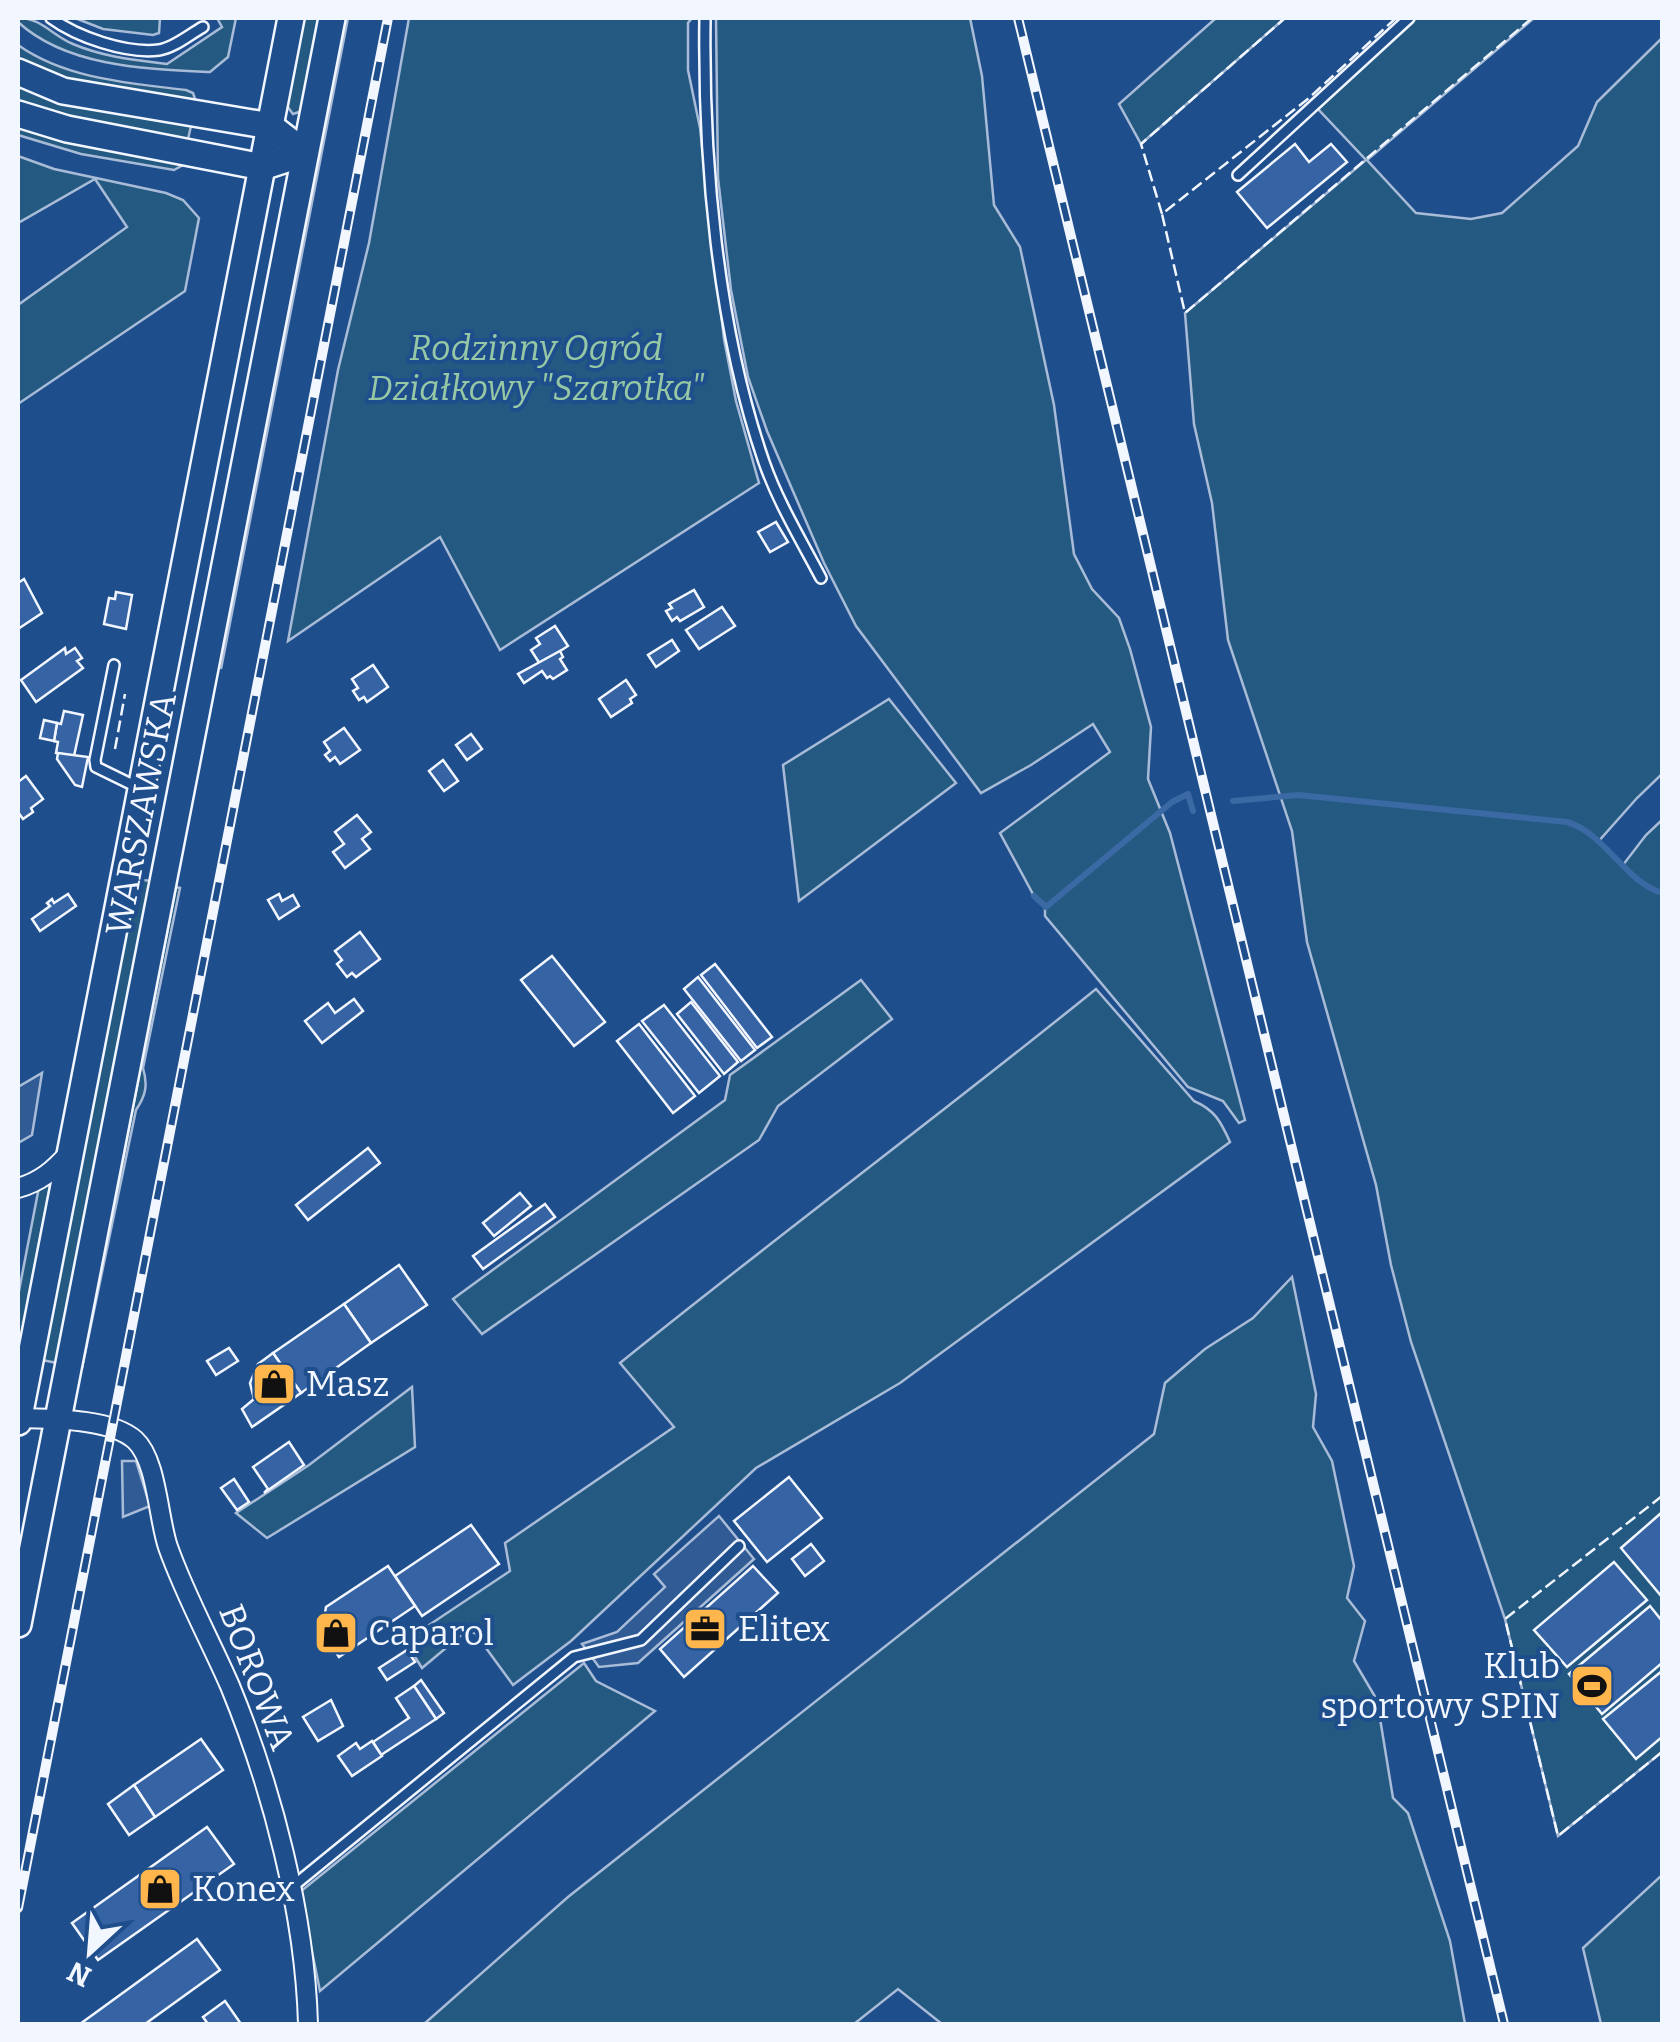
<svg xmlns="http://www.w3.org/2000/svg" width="1680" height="2042" font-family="Bitter,serif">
<rect width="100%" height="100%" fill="#1f4e8c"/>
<!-- green -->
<g fill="#245a82" stroke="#a8bbd7" stroke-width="2.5">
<path d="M18,18c22,-1 35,18 55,26 30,13 63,16 94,20l55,-37 -5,-9h19l-8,39 -18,15c-64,-3 -143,-5 -192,-50z"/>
<path d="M75,18h85l-1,15 -6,2 -50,-6z"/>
<path d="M304,18h16l-18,93 -9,3 -6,-8z"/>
<path d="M346,18h2l-127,651z"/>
<path d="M409,18h283l-4,5v47l12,58 24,211 12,62 23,82 -259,167 -60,-113 -152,104 50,-271 31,-127z"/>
<path d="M716,18h254l12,58 12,129 26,42 34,158 20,149 18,35 27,29 11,31 21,78 -3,52 22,54 75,287 -6,3 -16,-22 -35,-14 -143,-171v-9l-11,-11 -34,-63 110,-81 -17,-28 -62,41 -50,28 -125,-167 -32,-63 -57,-132 -19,-54 -17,-87 -13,-112z"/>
<path d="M1216,18h69l-144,126 -22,-40z"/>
<path d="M1415,18h119l-167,142 49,53 55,6 31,-6 76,-67 19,-44 65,-64v736l-25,24 -39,44 25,23 23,-30 16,-15v932l-104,84 -53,-217 -94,-277 -20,-77 -15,-80 -69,-243 -15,-111 -64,-191 -16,-137 -18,-79 -9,-111 181,-153 -48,-51z"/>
<path d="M18,45c48,34 111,38 168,45l7,3 3,9c-61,-10 -125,-13 -178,-44z"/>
<path d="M18,85l58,21 115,20 -3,13 -107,-18 -56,-18 -7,-3z"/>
<path d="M18,124l165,37v4l-9,5 -93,-16 -63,-19z"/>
<path d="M18,156l36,13 112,24 17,7 16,18 -14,73 -167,113v-99l109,-78 -32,-48 -77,44z"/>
<path d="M889,699l67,84 -157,118 -16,-136z"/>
<path d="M136,879l15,2 -94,482 -15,-3z"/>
<path d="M176,887l4,1 -37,180c5,17 3,27 -7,42l-54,258z"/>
<path d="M861,980l31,39 -114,87 -19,34 -277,194 -29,-35 272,-199 5,-25z"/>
<path d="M1096,989l98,112c21,9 27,21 36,41l-330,241 -144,85 -185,173 -58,44 -38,-52 -10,-1 -43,36 -17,-27 105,-70 -5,-28 169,-116 -54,-64c157,-127 319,-247 476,-374z"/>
<path d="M48,1182l2,5 -32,166v-57l21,-109z"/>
<path d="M1292,1277l24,117 -3,33 19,34 22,105 -7,32 18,23 -11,40 23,39 16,98 15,15 42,128 15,83h-523l-44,-35 -44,35h-430l144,-127 586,-463 11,-51 40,-34 48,-31z"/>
<path d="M412,1387l3,60 -148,91 -31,-25 73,-48z"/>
<path d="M584,1663l12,18 59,30 -335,280 -20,-99z"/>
<path d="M1662,1875v149h-61l-18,-76z"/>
</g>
<!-- parking -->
<g fill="#305b95" stroke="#a8bbd7" stroke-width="2.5">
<path d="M42,1073l-10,62 -14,8v-56z"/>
<path d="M122,1461h14l14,45 -27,11z"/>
<path d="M719,1516l35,43 -116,104 -39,4 -17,-23 35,-12 48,-45 -11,-13z"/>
</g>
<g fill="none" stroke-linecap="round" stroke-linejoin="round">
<!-- stream -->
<g stroke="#3b69a3" stroke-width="6">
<path d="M1233,801l65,-6 269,27c38,11 57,59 95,71"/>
<path d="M1034,896l12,11 126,-105 16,-8 5,17"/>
</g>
</g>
<!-- building -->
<g fill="#3563a3" stroke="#f2f6ff" stroke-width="2.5">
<path d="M1295,144l14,18 22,-18 16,18 -80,66 -30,-36z"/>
<path d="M776,522l12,20 -18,10 -12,-20z"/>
<path d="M24,579l18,34 -24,16v-46z"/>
<path d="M694,590l10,17 -24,14 -3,-4 -5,4 -6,-10 6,-3 -3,-4z"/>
<path d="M116,592l16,3 -6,34 -22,-5 5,-26 6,1z"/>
<path d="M722,607l13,19 -36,23 -13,-19z"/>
<path d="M555,626l13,20 -28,18 -9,-14 9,-6 -4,-6z"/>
<path d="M672,640l7,11 -23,16 -8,-12z"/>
<path d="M65,648l1,6 9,-6 7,10 -5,3 6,7 -47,34 -15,-22z"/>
<path d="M560,651l3,6 -3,2 7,11 -14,9 -3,-3 -3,2 -5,-7 -18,12 -6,-9z"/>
<path d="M373,665l15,22 -21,15 -3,-5 -5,3 -6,-9 5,-3 -6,-9z"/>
<path d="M626,680l10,15 -6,4 2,4 -21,14 -12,-18z"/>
<path d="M64,711l19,4 -9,41 -18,-3 2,-11 -4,-1 3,-18 4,1z"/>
<path d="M44,720l13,3 -3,18 -14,-3z"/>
<path d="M344,728l16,22 -20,14 -5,-7 -5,4 -5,-6 5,-4 -6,-9z"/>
<path d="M471,734l11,15 -15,11 -11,-15z"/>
<path d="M58,753l30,4 -6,30 -7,-2 -18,-26z"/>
<path d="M443,760l15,21 -14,10 -15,-20z"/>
<path d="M26,776l17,23 -12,9 2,4 -10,7 -5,-7v-30z"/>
<path d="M357,815l14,17 -9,7 8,10 -25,19 -12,-16 11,-8 -9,-12z"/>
<path d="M68,894l8,12 -36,25 -8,-12 18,-13 -3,-3 5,-4 2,4z"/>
<path d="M279,894l3,7 11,-6 6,11 -20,13 -11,-19z"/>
<path d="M360,932l20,27 -24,18 -4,-4 -5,4 -10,-13 5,-4 -7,-9z"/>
<path d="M552,956l53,66 -31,24 -53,-66z"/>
<path d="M715,964l57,73 -15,11 -56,-73z"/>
<path d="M698,977l57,73 -14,11 -57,-72z"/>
<path d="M354,999l9,12 -41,32 -17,-22 23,-18 7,10z"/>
<path d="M691,1002l47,60 -14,12 -47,-60z"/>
<path d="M664,1005l56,71 -21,17 -57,-72z"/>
<path d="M639,1024l56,72 -22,17 -56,-72z"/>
<path d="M368,1148l12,15 -72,57 -12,-15z"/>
<path d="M520,1193l11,13 -37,30 -11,-13z"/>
<path d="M545,1204l10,13 -72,52 -10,-13z"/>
<path d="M399,1265l28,40 -56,38 -27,-39z"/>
<path d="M344,1304l27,39 -70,50 -28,-40z"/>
<path d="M229,1348l9,13 -22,14 -9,-14z"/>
<path d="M273,1353l28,40 -49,34 -10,-18 12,-10 -4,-16 8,-19z"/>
<path d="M289,1442l15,23 -40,28 4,-4 -15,-22z"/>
<path d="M789,1477l33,41 -55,44 -33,-41z"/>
<path d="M234,1479l15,23 -12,8 -16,-22z"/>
<path d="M1660,1514l2,3v80l-41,-49z"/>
<path d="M471,1525l28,39 -77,52 -27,-40z"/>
<path d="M811,1544l13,17 -19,15 -13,-17z"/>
<path d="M1614,1562l33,38 -80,67 -33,-37z"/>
<path d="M388,1566l27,40 -76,51 -17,-26 4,-24z"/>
<path d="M753,1566l25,27 -94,84 -24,-28z"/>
<path d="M1650,1606l12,15v42l-60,51 -33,-40z"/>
<path d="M407,1650l8,12 -28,18 -8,-12z"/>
<path d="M1662,1671v66l-26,22 -33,-40z"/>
<path d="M421,1680l23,33 -8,6 -22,-33z"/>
<path d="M414,1686l22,33 -55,36 -8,-13 36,-24 -13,-20z"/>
<path d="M331,1700l12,26 -25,15 -15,-24z"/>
<path d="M201,1739l22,31 -68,47 -21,-32z"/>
<path d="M372,1741l10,15 -30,20 -14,-20 18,-13 4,6z"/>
<path d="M134,1785l21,32 -26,18 -21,-31z"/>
<path d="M207,1827l27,37 -136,96 -26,-37z"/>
<path d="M197,1939l23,31 -75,54h-65z"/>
<path d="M225,2001l16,23h-33l-5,-7z"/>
</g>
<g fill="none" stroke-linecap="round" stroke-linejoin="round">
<defs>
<g id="service">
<path d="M51,18c26,19 75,36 108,32 15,-2 31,-16 44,-23"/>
<path d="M705,18c-2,142 12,308 59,444 14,40 37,78 57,116"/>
<path d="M1238,175l171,-157"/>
<path d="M114,665l-19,95 1,7 43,21"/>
<path d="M292,1887l282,-230 67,-17 98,-94"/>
</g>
<g id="minor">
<path d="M18,1188c22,-6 36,-18 51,-35"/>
<path d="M18,1418c31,1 93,0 117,22 22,20 23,78 33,107 17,48 42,93 62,139 42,102 75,228 78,338"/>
</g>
<g id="secondary">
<path d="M18,72l45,19 207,35 35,27"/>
<path d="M18,114l49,15 195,38 43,-14"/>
<path d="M18,1422l273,-1404"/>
<path d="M18,1624l314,-1606"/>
</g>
</defs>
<!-- service casing -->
<use href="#service" stroke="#f2f6ff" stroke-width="14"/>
<!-- minor casing -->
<use href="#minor" stroke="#f2f6ff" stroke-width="22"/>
<!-- secondary casing -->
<use href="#secondary" stroke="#f2f6ff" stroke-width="30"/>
<!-- service -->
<use href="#service" stroke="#1f4e8c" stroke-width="9"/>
<!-- minor -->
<use href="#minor" stroke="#1f4e8c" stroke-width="18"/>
<!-- secondary -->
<use href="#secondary" stroke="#1f4e8c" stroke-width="25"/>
<defs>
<g id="rail">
<path d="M1018,18l486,2006"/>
<path d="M18,1908l370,-1890"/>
</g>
</defs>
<!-- rail casing -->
<use href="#rail" stroke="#f2f6ff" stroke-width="10"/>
<!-- rail -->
<use href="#rail" stroke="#1f4e8c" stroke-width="6" stroke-dasharray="19" stroke-linecap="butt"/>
<!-- fence -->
<g stroke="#f2f6ff" stroke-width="2.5" stroke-dasharray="12 5" stroke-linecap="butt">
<path d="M1396,18l-87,80 -147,116 23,99 347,-295"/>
<path d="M1162,214l-21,-70 144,-126"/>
<path d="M115,749l10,-55"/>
<path d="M1662,1496l-157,123 53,217 104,-84"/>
</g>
</g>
<!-- icons -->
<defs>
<symbol id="shop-square" viewBox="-11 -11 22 22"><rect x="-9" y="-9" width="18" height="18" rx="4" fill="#ffb74d" stroke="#1f4e8c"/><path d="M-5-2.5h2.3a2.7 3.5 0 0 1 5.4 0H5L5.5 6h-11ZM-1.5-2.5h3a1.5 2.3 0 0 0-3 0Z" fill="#111"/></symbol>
<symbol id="office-square" viewBox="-11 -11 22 22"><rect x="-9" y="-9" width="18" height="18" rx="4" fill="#ffb74d" stroke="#1f4e8c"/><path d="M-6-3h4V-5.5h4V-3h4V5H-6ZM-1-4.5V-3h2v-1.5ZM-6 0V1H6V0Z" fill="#111"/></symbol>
<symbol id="stadium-square" viewBox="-11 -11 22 22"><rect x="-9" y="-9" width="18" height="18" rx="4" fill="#ffb74d" stroke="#1f4e8c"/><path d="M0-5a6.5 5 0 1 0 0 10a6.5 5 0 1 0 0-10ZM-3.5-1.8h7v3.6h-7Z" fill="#111"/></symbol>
</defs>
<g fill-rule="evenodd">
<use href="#shop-square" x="249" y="1359" width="50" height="50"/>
<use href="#office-square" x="680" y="1604" width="50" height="50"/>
<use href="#shop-square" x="311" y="1608" width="50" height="50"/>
<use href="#stadium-square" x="1567" y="1661" width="50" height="50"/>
<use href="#shop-square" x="135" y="1864" width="50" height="50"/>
</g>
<g text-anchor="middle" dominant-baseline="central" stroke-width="8" stroke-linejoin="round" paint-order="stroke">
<!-- park labels -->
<g font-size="35" font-style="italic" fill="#97c8a6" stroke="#1f4e8c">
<text x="536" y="348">Rodzinny Ogród<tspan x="536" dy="40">Działkowy "Szarotka"</tspan></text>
</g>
<!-- street labels -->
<g font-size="35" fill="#f2f6ff" stroke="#1f4e8c">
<text transform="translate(141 814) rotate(-79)">WARSZAWSKA</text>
<text transform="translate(257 1677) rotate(69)">BOROWA</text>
</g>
<!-- poi labels -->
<g font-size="35" fill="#f2f6ff" stroke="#1f4e8c" text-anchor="start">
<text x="306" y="1384">Masz</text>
<text x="738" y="1629">Elitex</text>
<text x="368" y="1633">Caparol</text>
<text x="1560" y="1666" text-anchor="end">Klub<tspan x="1560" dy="40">sportowy SPIN</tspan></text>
<text x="192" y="1889">Konex</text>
</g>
</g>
<!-- border -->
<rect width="1680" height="2042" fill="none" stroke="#f2f6ff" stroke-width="40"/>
<!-- north arrow -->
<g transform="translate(90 1952) rotate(206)" stroke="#1f4e8c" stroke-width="8" paint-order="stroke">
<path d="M0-8L18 38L0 25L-18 38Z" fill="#f2f6ff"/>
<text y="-15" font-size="28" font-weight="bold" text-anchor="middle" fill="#f2f6ff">N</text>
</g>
</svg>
